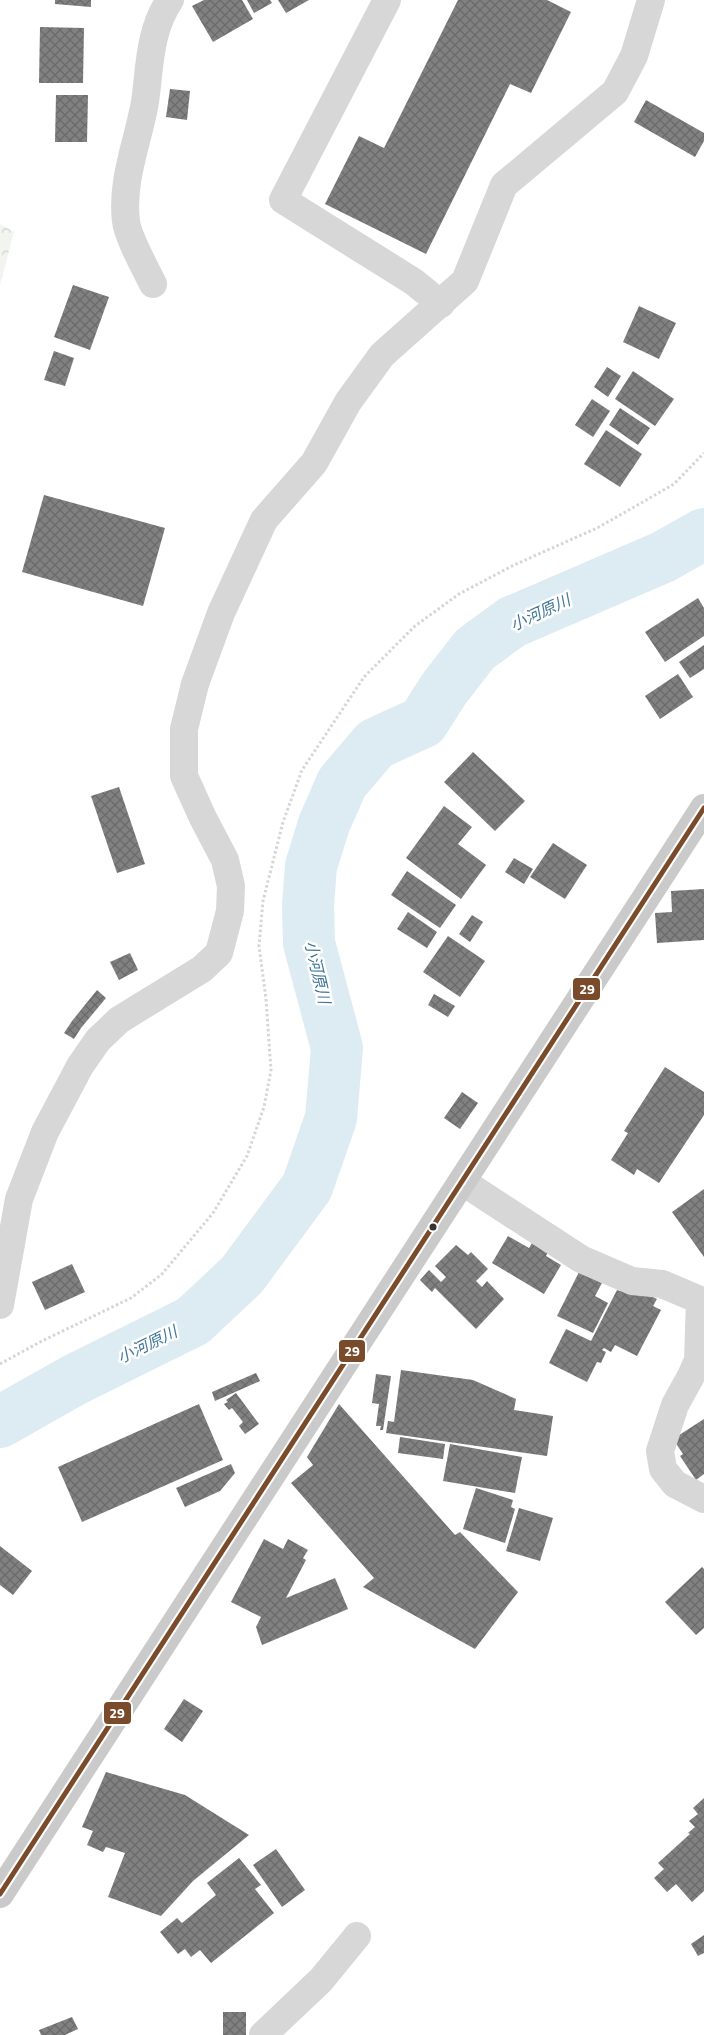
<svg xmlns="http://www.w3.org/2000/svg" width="704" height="2035" font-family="'Titillium Web','Noto Sans JP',sans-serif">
<defs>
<pattern id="forest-crowns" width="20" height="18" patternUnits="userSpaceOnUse" patternTransform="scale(1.25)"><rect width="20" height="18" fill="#f1f5ed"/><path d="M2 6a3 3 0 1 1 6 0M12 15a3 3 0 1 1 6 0" fill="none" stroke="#cfd2cc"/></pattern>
<pattern id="building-cross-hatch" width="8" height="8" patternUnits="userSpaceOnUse" patternTransform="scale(1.25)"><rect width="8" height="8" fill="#818181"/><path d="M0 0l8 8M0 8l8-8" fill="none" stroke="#6a6a6a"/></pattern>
</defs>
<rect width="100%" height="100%" fill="#fff"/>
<!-- forest -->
<path fill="url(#forest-crowns)" d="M0,224l14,8 -14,53z"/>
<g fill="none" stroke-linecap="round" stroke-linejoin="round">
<!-- river -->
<path stroke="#ddebf3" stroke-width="52" d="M0,1422l74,-42 119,-59 49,-46 65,-88 24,-69 6,-70 -28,-105 -1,-38 3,-39 13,-42 18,-41 33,-39 48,-22 21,-33 31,-40 37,-27 151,-65 41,-23"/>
</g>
<!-- building -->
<g fill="url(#building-cross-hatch)">
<path d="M55,0h36v7l-36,-3z"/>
<path d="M204,0h38l11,19 -40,23 -21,-36z"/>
<path d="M247,0h23l2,3 -18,10z"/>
<path d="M278,0h31l-23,13z"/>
<path d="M458,0h89l24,12 -40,81 -21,-9 -84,170 -101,-50 34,-68 25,12z"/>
<path d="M40,27l44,1 -1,55h-44z"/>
<path d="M170,89l20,2 -3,29 -21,-3z"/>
<path d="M56,95h32l-1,47h-32z"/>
<path d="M646,100l58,33v8l-9,16 -61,-35z"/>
<path d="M73,285l36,12 -19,53 -36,-13z"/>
<path d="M639,306l37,17 -17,36 -36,-17z"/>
<path d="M54,351l20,7 -9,28 -21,-6z"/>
<path d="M607,367l14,9 -13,21 -14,-10z"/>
<path d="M633,371l41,28 -19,27 -40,-27z"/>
<path d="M592,399l18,12 -17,26 -18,-12z"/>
<path d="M620,408l30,20 -12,17 -29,-20z"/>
<path d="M606,430l36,24 -22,33 -36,-23z"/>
<path d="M44,495l121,33 -22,78 -121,-34z"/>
<path d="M698,598l6,10v28l-39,26 -20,-30z"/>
<path d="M704,645v24l-14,9 -11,-16z"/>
<path d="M678,674l15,23 -33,22 -15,-23z"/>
<path d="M473,752l52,49 -30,30 -51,-49z"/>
<path d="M119,787l26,77 -28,9 -26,-77z"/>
<path d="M444,806l28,21 -14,17 28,21 -25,34 -55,-41z"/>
<path d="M553,843l34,22 -22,34 -35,-22z"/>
<path d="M514,858l19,11 -9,15 -19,-12z"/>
<path d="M407,871l49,34 -16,23 -49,-33z"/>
<path d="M704,889v51l-47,3 -2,-30 17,-1 -1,-21z"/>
<path d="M408,912l29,20 -10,16 -30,-19z"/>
<path d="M472,915l11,7 -13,20 -11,-8z"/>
<path d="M448,936l37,25 -25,36 -37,-25z"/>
<path d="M130,953l8,17 -19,10 -9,-18z"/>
<path d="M97,990l9,8 -25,30 -7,11 -10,-6 8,-12z"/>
<path d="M434,994l21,12 -7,11 -20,-12z"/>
<path d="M665,1067l39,25v23l-45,68 -22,-14 -3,6 -23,-15 17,-27 -4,-2z"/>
<path d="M462,1092l16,11 -18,26 -16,-11z"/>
<path d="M704,1189v68l-32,-45z"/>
<path d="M508,1236l21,12 3,-5 16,9 -2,4 15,9 -17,29 -52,-31z"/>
<path d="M456,1245l12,10 3,-3 17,17 -12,12 6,6 5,-6 17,18 -28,30 -41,-41 -3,4 -12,-12 9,-10 12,12 5,-5 -11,-11z"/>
<path d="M72,1264l13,28 -40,18 -13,-28z"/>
<path d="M579,1272l23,11 -7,13 13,7 -15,30 -36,-17z"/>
<path d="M633,1287l24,12 -4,7 8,4 -24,46 -22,-11 -4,7 -7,-4 -2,2 4,2 -5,11 -4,-1 -10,20 -38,-19 17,-34 25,12 26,-51 3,1 1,-2z"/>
<path d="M401,1370l72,10 43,19 -2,11 39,6 -6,40 -161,-23 2,-12 6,1z"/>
<path d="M256,1373l4,8 -45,20 -3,-9z"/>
<path d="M376,1374l15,2 -8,54h-3l1,-4h-5l3,-22 -7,-1z"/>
<path d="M236,1393l23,31 -14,10 -6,-8 4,-4 -11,-14 -3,2 -5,-6 4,-2 -2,-2z"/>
<path d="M199,1404l24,56 -141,62 -24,-55z"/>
<path d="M339,1404l116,131 5,-3 58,60 -43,57 -112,-62 11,-9 -83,-95 22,-18 -6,-8z"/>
<path d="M704,1419v55l-8,6 -16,-24 3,-2 -10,-15z"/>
<path d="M400,1437l45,7 -2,15 -45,-6z"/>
<path d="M450,1444l72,13 -7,36 -72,-12z"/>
<path d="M231,1464l4,9 -15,18 -35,16 -9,-19z"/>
<path d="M476,1488l37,12 -2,7 4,2 -10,34 -42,-14z"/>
<path d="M519,1508l34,10 -13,43 -34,-10z"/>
<path d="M264,1539l19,10 5,-10 20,11 -5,8 3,2 -20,38 49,-20 13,31 -86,36 -6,-18 5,-10 -30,-15z"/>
<path d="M0,1546l32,25 -19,24 -13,-10z"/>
<path d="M702,1567l2,2v59l-8,7 -31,-33z"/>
<path d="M184,1699l19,12 -21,31 -18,-13z"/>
<path d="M106,1772l79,23 64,40 -56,46 -32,35 -53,-19 17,-44 -19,-6 -3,5 -16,-7 6,-14 -11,-4z"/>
<path d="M704,1798v93l-12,11 -16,-18 -9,8 -13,-14 10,-9 -6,-6 32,-29 -2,-1 7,-6 -6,-6 9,-7 -5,-6z"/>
<path d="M276,1849l29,41 -23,17 -29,-42z"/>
<path d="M239,1858l22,27 -6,4 19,24 -63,50 -11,-13 -9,7 -6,-8 -7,5 -18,-22 17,-14 5,5 34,-28 -9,-12z"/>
<path d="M704,1935v18l-6,3 -7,-12z"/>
<rect x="223" y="2012" width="23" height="23"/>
<path d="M72,2017l6,12 -13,6h-24l-2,-5z"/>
</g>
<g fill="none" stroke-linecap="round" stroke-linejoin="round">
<!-- path -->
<path stroke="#d6d6d6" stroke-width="3" stroke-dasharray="2.5 2.5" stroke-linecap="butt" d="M0,1364l40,-22 91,-44 31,-24 51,-61 34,-57 17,-49 7,-37 -5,-71 -7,-53 4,-45 20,-79 19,-52 62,-93 51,-51 44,-32 55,-29 83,-37 39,-22 38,-22 30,-31"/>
<!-- street -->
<g stroke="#d7d7d7" stroke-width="28">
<path d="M387,0l-104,200 131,82 27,22"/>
<path d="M153,284c-7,-14 -26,-49 -27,-63 -5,-41 12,-79 19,-119 5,-36 4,-71 25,-102"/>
<path d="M463,1182l118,77 51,22 30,3 38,16 -2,60 -7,16 -16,29 -15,46 3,18 12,15 29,15"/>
<path d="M0,1305l19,-106 26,-67 35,-66 18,-26 21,-20 83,-51 17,-16 11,-42 1,-25 -6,-26 -22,-42 -19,-42v-47l11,-45 26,-71 43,-93 50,-57 34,-61 34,-47 83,-74 39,-96 111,-93 19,-36 17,-56"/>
<path d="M263,2035l58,-55 36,-44"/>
</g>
<!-- primary -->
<path stroke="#cacaca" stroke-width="28" d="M0,1894c233,-363 471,-723 704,-1086"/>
<defs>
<path id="bus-1" d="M0,1894l704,-1086"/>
</defs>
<!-- bus-1 casing -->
<use href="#bus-1" stroke="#fff" stroke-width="9"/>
<!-- bus-1 -->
<use href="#bus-1" stroke="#7a4b2a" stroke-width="5"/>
</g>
<!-- markers -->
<circle fill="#333" stroke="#fff" stroke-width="2" cx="433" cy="1227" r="4.5"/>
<g text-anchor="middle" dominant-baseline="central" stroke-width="5" stroke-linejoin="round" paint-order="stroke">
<!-- water labels -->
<g font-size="16" font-style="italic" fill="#3f7597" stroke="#fff">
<text transform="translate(540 612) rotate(-25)">小河原川</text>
<text transform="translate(318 972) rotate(77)">小河原川</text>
<text transform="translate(147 1344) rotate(-26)">小河原川</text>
</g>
</g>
<g stroke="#fff" stroke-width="2">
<rect x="572" y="977" width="29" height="24" rx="5" fill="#7a4b2a"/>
<rect x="338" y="1339" width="28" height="24" rx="5" fill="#7a4b2a"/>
<rect x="103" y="1701" width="29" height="24" rx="5" fill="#7a4b2a"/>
</g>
<g font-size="14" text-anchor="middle" font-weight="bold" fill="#fff">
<text x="587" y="994">29</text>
<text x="352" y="1356">29</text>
<text x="117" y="1718">29</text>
</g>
</svg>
